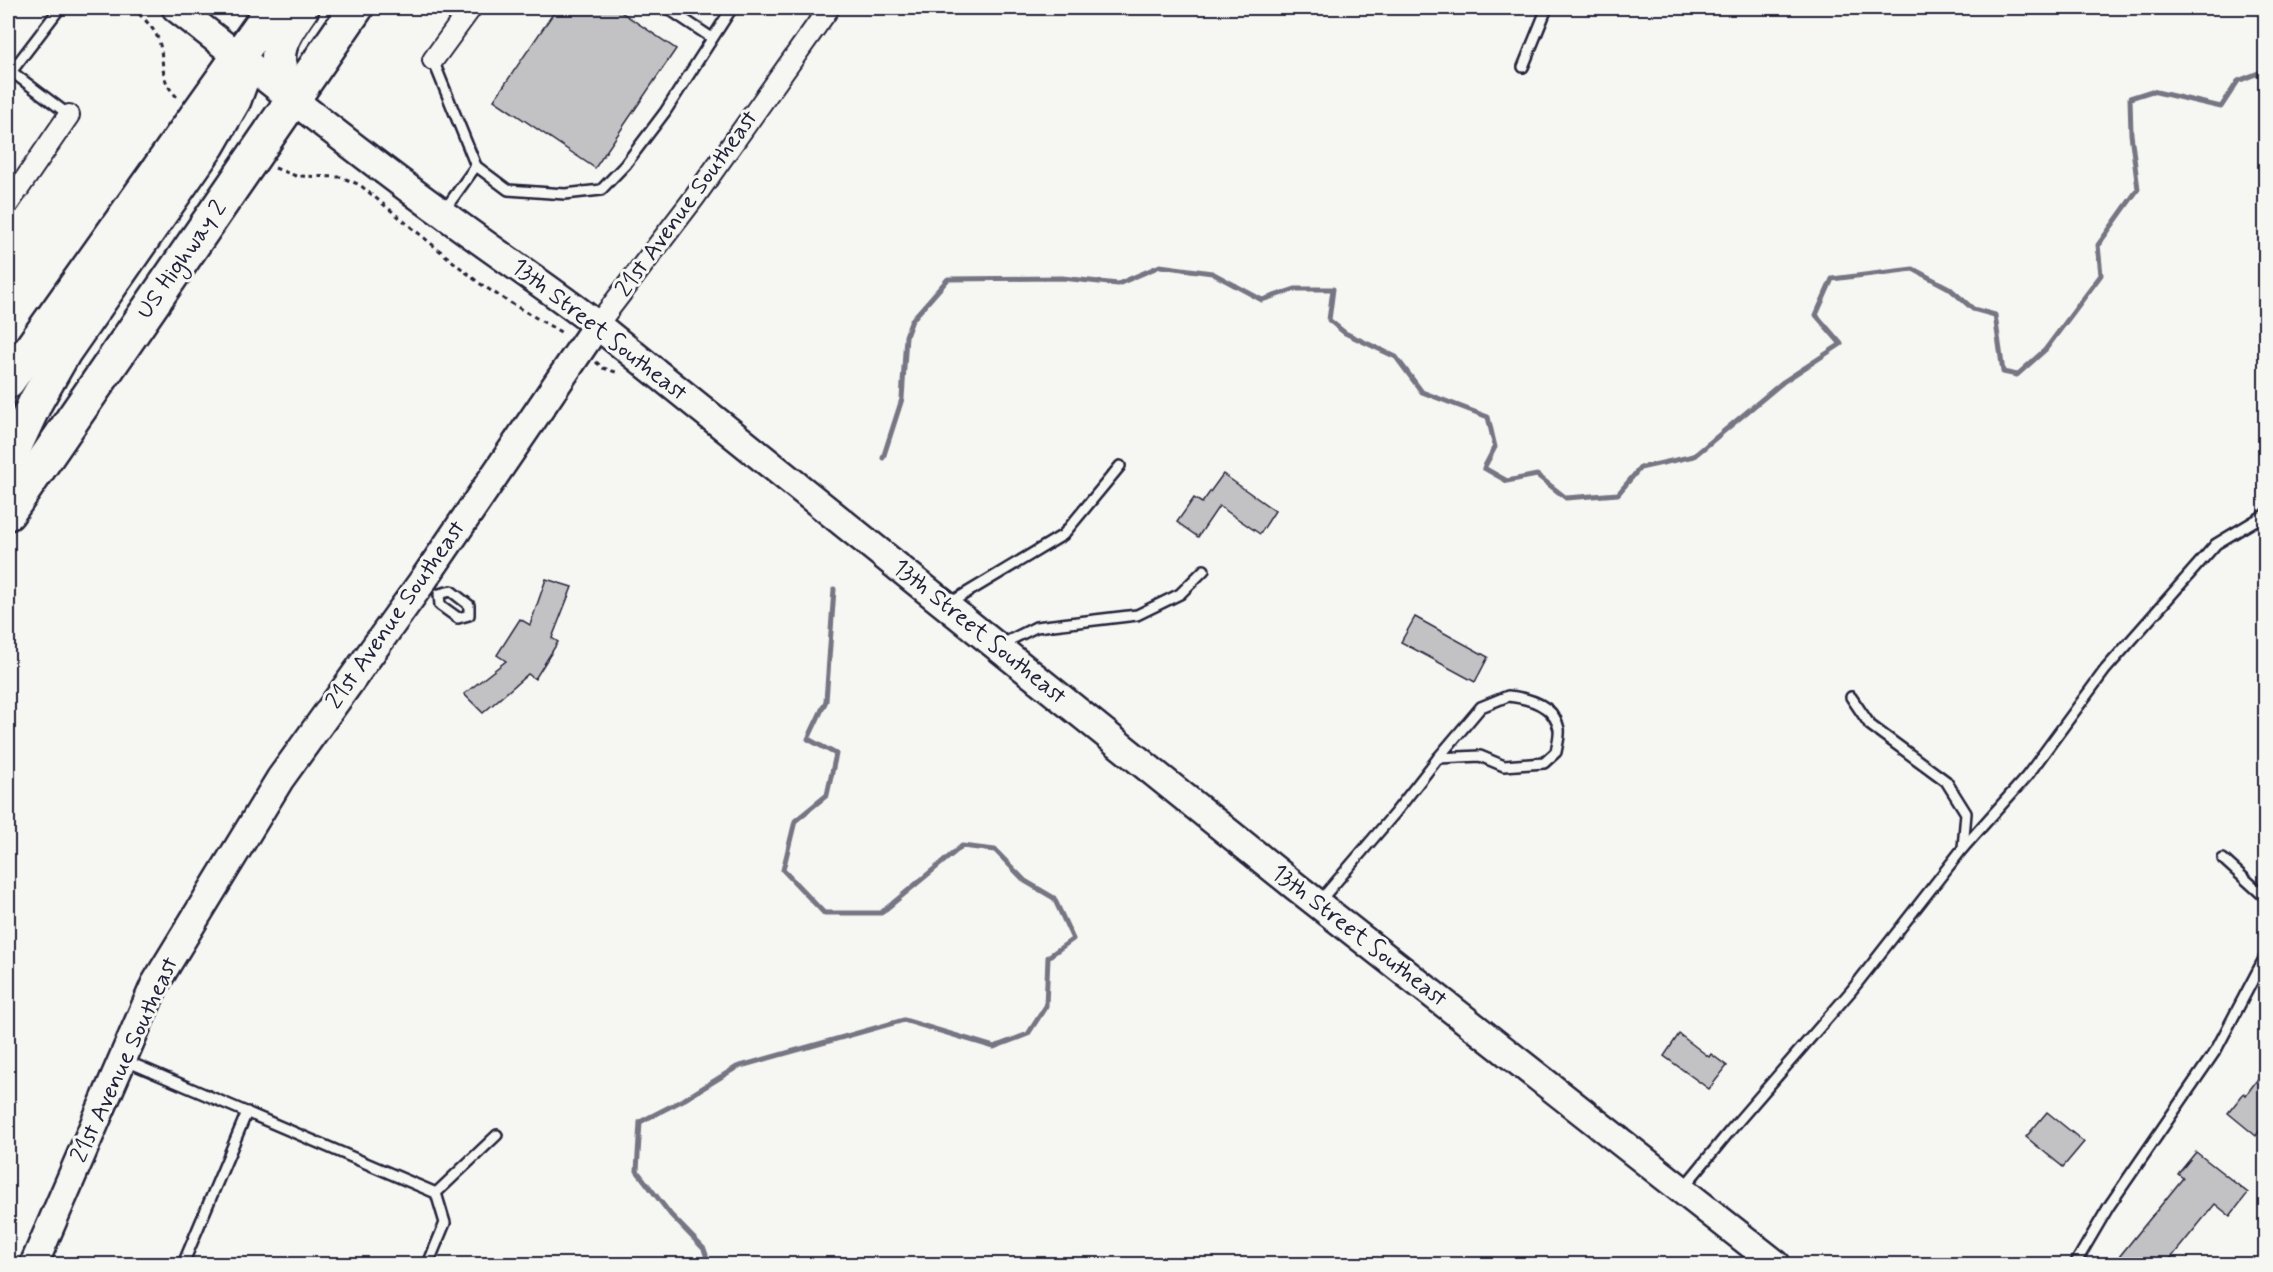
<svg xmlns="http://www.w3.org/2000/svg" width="2273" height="1272" font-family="Mynerve,sans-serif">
<rect width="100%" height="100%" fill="#f6f6f2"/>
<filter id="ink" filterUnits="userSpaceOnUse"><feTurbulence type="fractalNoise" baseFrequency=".0167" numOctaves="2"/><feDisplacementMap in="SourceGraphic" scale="12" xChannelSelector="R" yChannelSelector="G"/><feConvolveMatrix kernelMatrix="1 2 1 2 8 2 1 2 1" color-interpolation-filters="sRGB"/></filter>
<g filter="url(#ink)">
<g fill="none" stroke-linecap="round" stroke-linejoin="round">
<!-- stream -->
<g stroke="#757583" stroke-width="5">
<path d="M883,458l19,-59 4,-63 6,-16 36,-41 114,-1 56,6 42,-18 52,7 50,27 33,-11h38l-4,31 16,13 51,24 26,35 66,25 7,30 -11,21 23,13 30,-6 29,23 52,-4 22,-26 54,-12 89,-74 58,-38 -25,-29 16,-36 81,-10 36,19 24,21 22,6 8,57 14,3 28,-25 56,-75 -3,-30 40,-56 -7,-55 -1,-36 22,-7 69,16 17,-26 28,-11"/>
<path d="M709,1264l-5,-15 -33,-34 -34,-44 3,-49 45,-23 52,-32 167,-47 90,27 34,-13 18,-28 2,-49 25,-18 -19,-41 -29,-17 -30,-31 -33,-4 -81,67h-57l-41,-43 12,-49 32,-26 9,-41 -28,-15 18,-38 8,-112"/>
</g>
</g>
<!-- building -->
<g fill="#c2c2c4" stroke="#22223b" stroke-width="1.5">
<path d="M557,8h58l61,41 -81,119 -101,-68z"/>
<path d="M1223,474l52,37 -15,23 -41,-28 -21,31 -21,-15 17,-24 8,5z"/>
<path d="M546,579l26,8 -20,51 6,4 -23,37 -7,-5 -45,39 -19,-19 42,-33 -9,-6 23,-36 10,6z"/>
<path d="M1415,617l73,40 -13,25 -74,-40z"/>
<path d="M1679,1034l30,23 2,-3 16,12 -18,23 -45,-33z"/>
<path d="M2265,1069v54l-9,13 -28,-23 16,-20 2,2z"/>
<path d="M2047,1112l37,30 -21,25 -37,-30z"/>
<path d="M2196,1152l52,41 -18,23 -15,-12 -49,60h-38l-9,-7 64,-79 -5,-4z"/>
</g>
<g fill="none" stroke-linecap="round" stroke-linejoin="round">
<defs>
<g id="lane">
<path d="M667,8l45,30"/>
<path d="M433,60l43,106"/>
<path d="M1523,67l24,-59"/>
<path d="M8,69l61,46"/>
<path d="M11,72l49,-64"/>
<path d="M443,212l33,-46 32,24 57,4 36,-4 24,-25 40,-53 67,-104"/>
<path d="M451,591l18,14v10l-11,3 -18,-13 -1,-11z"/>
<path d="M948,604l115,-69 57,-69"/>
<path d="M1000,645l36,-18 101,-12 43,-21 24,-24"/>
<path d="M1508,696c20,2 46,8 51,33 1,7 -2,17 -3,23l-12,11 -40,3 -24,-10 -42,2 43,-51z"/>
<path d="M1963,848l64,-72 78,-106 111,-126 50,-30"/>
<path d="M2223,859l43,39"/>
<path d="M1319,902l76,-89 43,-55"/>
<path d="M124,1060l312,133 9,30 -17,41"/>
<path d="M1683,1188l46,-56 122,-141 112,-143 3,-35 -20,-32 -76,-56 -19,-28"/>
<path d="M436,1193l61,-58"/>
<path d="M183,1264l64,-152"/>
<path d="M2075,1264l34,-58 107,-156 50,-95"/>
</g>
<g id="street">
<path d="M433,60l38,-52"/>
<path d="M8,204l61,-89"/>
<path d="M597,325l97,-127 135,-190"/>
</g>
<g id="secondary">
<path d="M176,8c89,68 175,140 266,205 51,38 104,73 155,112l698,561 481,378"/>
<path d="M34,1264l121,-280 125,-205 142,-197 175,-257"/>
</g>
<g id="highway">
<path d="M292,100c-22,-43 -16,-55 10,-92"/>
<path d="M8,381l265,-373"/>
<path d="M8,461l28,-60 28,-49 144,-207 26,-45 8,-22 -4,-22"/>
<path d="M8,513l348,-505"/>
</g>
</defs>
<!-- lane casing -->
<use href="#lane" stroke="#22223b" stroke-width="14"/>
<!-- street casing -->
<use href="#street" stroke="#22223b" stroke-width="24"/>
<!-- secondary casing -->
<use href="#secondary" stroke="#22223b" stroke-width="32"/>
<!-- highway casing -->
<use href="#highway" stroke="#22223b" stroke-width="38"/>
<!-- path -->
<g stroke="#22223b" stroke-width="3" stroke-dasharray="4.5 4.5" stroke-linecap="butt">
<path d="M132,8c11,9 25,22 28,37 5,24 -1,36 20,55"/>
<path d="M275,168l21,8 45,1 19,8 119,98 28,18 57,33"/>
<path d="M596,362l7,6 16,5"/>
</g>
<!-- lane -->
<use href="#lane" stroke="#f6f6f2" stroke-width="9"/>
<!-- street -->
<use href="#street" stroke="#f6f6f2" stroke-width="20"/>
<!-- secondary -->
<use href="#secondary" stroke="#f6f6f2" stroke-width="27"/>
<!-- highway -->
<use href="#highway" stroke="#f6f6f2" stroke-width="33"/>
</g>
</g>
<g text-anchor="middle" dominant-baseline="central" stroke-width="6" stroke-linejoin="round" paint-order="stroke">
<!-- street labels -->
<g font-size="24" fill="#22223b" stroke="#f6f6f2">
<text transform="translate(687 204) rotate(-54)">21st Avenue Southeast</text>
<text transform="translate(182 260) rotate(-55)">US Highway 2</text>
<text transform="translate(599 330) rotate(38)">13th Street Southeast</text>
<text transform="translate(396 615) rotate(-55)">21st Avenue Southeast</text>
<text transform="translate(979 632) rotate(39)">13th Street Southeast</text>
<text transform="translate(1359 936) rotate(38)">13th Street Southeast</text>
<text transform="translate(125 1060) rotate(-65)">21st Avenue Southeast</text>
</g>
</g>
<!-- margin -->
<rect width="2273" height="1272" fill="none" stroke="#f6f6f2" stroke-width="30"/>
<rect x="15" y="15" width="2243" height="1242" fill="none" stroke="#22223b" stroke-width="2" filter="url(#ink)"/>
</svg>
